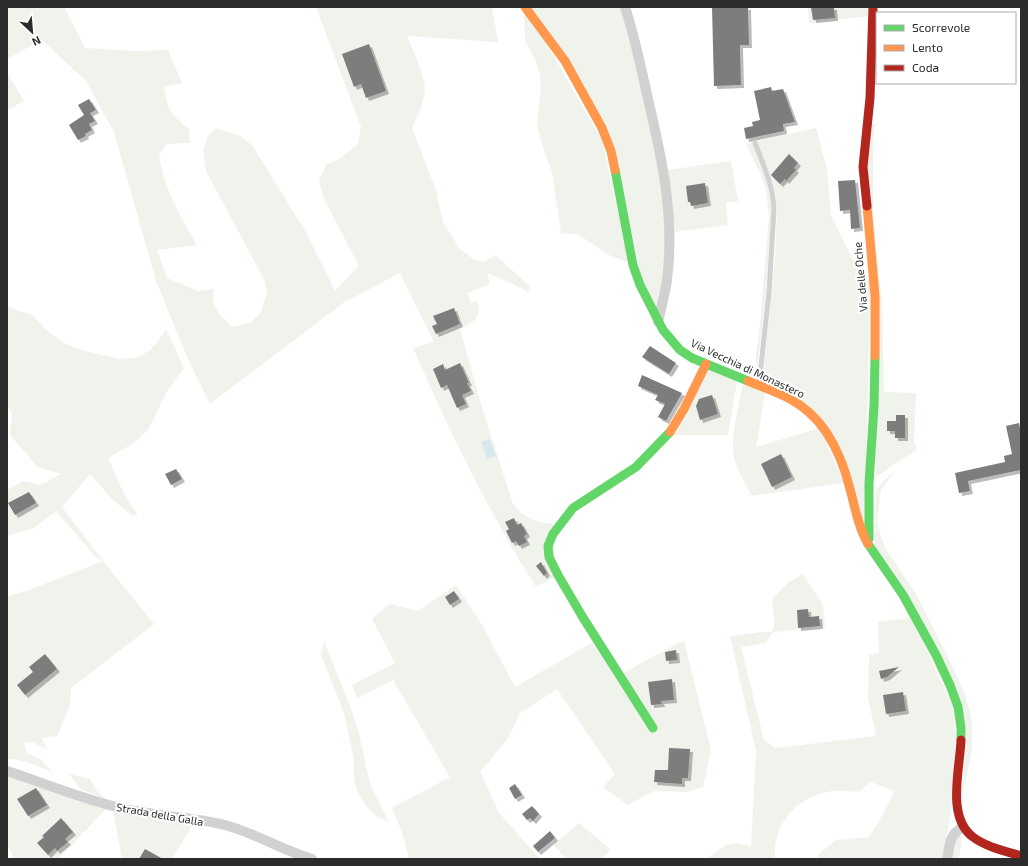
<svg xmlns="http://www.w3.org/2000/svg" width="1028" height="866" font-family="'Exo 2',sans-serif">
<defs>
<filter id="shadow"><feDropShadow dx="3" dy="3" stdDeviation="0" flood-color="#0004"/></filter>
</defs>
<rect width="100%" height="100%" fill="#fff"/>
<!-- green -->
<g fill="#f0f3eb">
<path d="M7,7h57l21,41 49,3 34,-1 14,33 -18,4c4,25 6,26 25,42l1,14 -23,1 -8,11c5,34 21,61 38,90l-40,5 10,28 31,13 16,-2 -1,14 7,12 13,12 17,-4 11,-11 6,-19 -3,-14 -58,-108 -3,-20 5,-15 8,-8 24,8 12,9 52,84 31,62 24,-25 -35,-67 -5,-18 7,-16 15,-7 17,-14 3,-17 -45,-120h176l6,35 -91,-6c5,11 18,42 18,53 -1,14 -8,28 -13,39l24,62 7,32 16,26 14,11 11,3 11,-7 35,31 -2,6 -15,-8 -26,-11 3,11 -23,9 4,10 6,-2c6,17 -4,21 -17,28l22,79 31,96c12,15 24,19 42,20l-1,53 -18,10c-48,-76 -87,-157 -123,-239l21,-6 -34,-69 -57,30 -133,101 -22,-45 -32,-78 -42,-149 -28,-51 -44,-41 -35,19z"/>
<path d="M530,7h91l5,16 29,121 11,83 -2,52 -8,33 -13,-27 -26,-121z"/>
<path d="M808,7h62v9l-61,7z"/>
<path d="M524,11l16,21 62,108 28,123 -19,-7 -34,-22 -16,-1 -9,-61 -9,-25 -6,-22 4,-37 -1,-14 -6,-17 -9,-16z"/>
<path d="M7,73l17,28 -17,9z"/>
<path d="M871,124h4l-2,23v67l9,90 2,88 32,1 -2,49 3,8 -26,16 -13,10h-2l-9,-301z"/>
<path d="M816,128l11,41 4,46 25,51 14,16 -5,245 -27,-84 -75,-61v-3l12,-121 2,-49 -2,-14 -4,-15 -14,-39z"/>
<path d="M752,142l14,38 6,28 -7,93 -8,70 -1,-5v-12l4,-30 9,-108 -3,-27 -6,-16 -14,-29z"/>
<path d="M731,161l7,40 -12,2 2,22 -54,7 -6,-62z"/>
<path d="M7,305l11,6 13,3 13,14 19,15 22,8 34,8 16,-1 14,-7 8,-8 9,-14 18,39 -17,23 -18,37 -9,10 -11,8 -21,12c9,19 16,40 30,57h-7l-18,-15 -23,-26 -28,33 41,54 51,63 -83,64 -1,17 -13,31 -15,2 5,11 -15,-7 -8,1 3,10 13,6 13,14c-15,-7 -29,-14 -46,-14v-169l1,6 21,-6 74,-29 -7,-4 -40,-46 -22,17 -27,8v-46l16,-9 18,4 20,-11 -23,-7 -28,-32c-1,-13 7,-18 -3,-29z"/>
<path d="M707,369l30,12 -9,54h-56z"/>
<path d="M743,384l22,9 -9,54 64,-19 24,55 -92,13c-6,-12 -15,-26 -18,-39 -4,-20 5,-53 9,-73z"/>
<path d="M895,471l-14,19 -4,30 2,10 6,18 31,46 33,65 16,35 7,27v30l-10,44 5,-66 -92,-182 1,-56 6,-9z"/>
<path d="M803,574l20,31 2,22 -52,5 -7,11 -25,4 23,93 11,8 101,-12 -8,-39 1,-42 10,-2 -1,-31 34,-4 40,87 4,32 -6,81 -8,41h-126l4,-6 16,-13 33,-3 16,-26 9,-20 -23,-9 -12,10c-13,-1 -27,-3 -40,2 -28,9 -47,36 -44,65h-68l18,-14 12,-2 14,3 5,-95 -26,-115 30,-4h12l3,-9 -3,-20 1,-5 16,-16z"/>
<path d="M456,585l25,38 34,64 78,-45 30,31 61,-33 27,110 -8,37 -17,5 -32,-1 -26,14 -25,-18 12,-13 -58,-85 -38,25 -5,12 -8,15 -10,11 -6,9 -10,10 19,42 41,46h-131l-7,-27 -10,-24 58,-31 -57,-97 -36,18 -5,-13 43,-22 -23,-44 18,-15 28,7z"/>
<path d="M324,641l28,70 7,22 10,47 5,13 15,29 -13,-6 -10,-10 -8,-13 -4,-13v-19l-10,-48 -23,-58z"/>
<path d="M69,774l21,5 7,12 8,8 -24,-10z"/>
<path d="M7,775l100,33 -49,51h-44l-7,-16z"/>
<path d="M113,810l81,13 -22,36h-50z"/>
<path d="M579,823l32,27 -11,9h-33l-14,-14z"/>
<path d="M959,833l3,4 -3,22h-8l3,-18z"/>
</g>
<!-- water -->
<path fill="#d8e8ef" d="M490,439l6,17 -9,3 -6,-17z"/>
<!-- building -->
<g fill="#7d7d7d" filter="url(#shadow)">
<path d="M712,7h36l1,38h-9l1,40 -27,1z"/>
<path d="M811,7h23l1,11 -22,2z"/>
<path d="M369,44l17,47 -20,7 -5,-14 -7,3 -12,-33z"/>
<path d="M771,87l1,4 11,-2 12,33 -12,2 1,7 -38,8 -2,-11 9,-2 -1,-4 8,-2 -6,-29z"/>
<path d="M89,99l7,11 -6,3 5,8 -6,3 3,6 -7,4 1,2 -8,4 -9,-15 15,-10 -6,-10z"/>
<path d="M789,154l9,9 -4,5 2,2 -10,11 -1,-2 -5,5 -9,-9z"/>
<path d="M855,180l5,48 -9,1 -1,-19 -10,1 -2,-30z"/>
<path d="M705,183l3,20 -17,3 -1,-4h-2l-2,-16z"/>
<path d="M454,308l6,16 -24,10 -4,-8 5,-2 -4,-8z"/>
<path d="M650,346l26,17 -7,11 -27,-17z"/>
<path d="M460,363l9,20h-2l4,8 -9,4 4,9 -9,4 -10,-23 -6,3 -8,-19 10,-5 2,6z"/>
<path d="M642,375l40,18 -16,28 -8,-4 7,-13 -10,-4 3,-5 -20,-9z"/>
<path d="M712,395l6,19 -18,6 -4,-14 3,-7z"/>
<path d="M896,415h9v23h-10v-7h-8v-10h9z"/>
<path d="M1019,423l2,10v37l-53,11 2,10 -11,2 -4,-20 50,-11 -1,-6 8,-2 -6,-28z"/>
<path d="M781,454l11,23 -20,10 -11,-23z"/>
<path d="M176,469l6,10 -11,6 -6,-11z"/>
<path d="M29,492l7,11 -21,12 -7,-12z"/>
<path d="M514,518l3,7 4,-2 6,11 -3,2 3,6 -8,4 -3,-5 -4,2 -6,-12 3,-2 -4,-7z"/>
<path d="M541,562l6,11 -3,3 -8,-10z"/>
<path d="M454,591l5,8 -9,6 -5,-8z"/>
<path d="M808,609l1,8 10,-1 1,10 -22,2 -1,-18z"/>
<path d="M676,650l1,10 -11,1 -1,-9z"/>
<path d="M45,654l12,15 -32,26 -8,-10 16,-13 -4,-5z"/>
<path d="M899,667l-12,10 -6,2 -2,-8z"/>
<path d="M672,679l2,21 -13,1 1,3 -11,1 -3,-23z"/>
<path d="M903,692l3,19 -20,3 -3,-19z"/>
<path d="M669,748l21,1 -2,29h-6v6l-28,-2 1,-12h13z"/>
<path d="M515,784l7,11 -7,4 -6,-11z"/>
<path d="M36,788l11,17 -19,11 -11,-17z"/>
<path d="M532,806l7,8 -6,7 -3,-3 -3,2 -5,-6z"/>
<path d="M61,818l12,14 -8,7 3,3 -11,9 -2,-3 -7,7 -11,-12 7,-6 -2,-1z"/>
<path d="M550,831l5,7 -17,14 -5,-6z"/>
<path d="M145,849l18,10h-24z"/>
</g>
<g fill="none" stroke-linecap="round" stroke-linejoin="round">
<!-- lane -->
<path stroke="#d1d1d1" stroke-width="5" d="M755,143c8,21 18,43 19,66l-5,83 -10,93"/>
<!-- street -->
<g stroke="#d1d1d1" stroke-width="10">
<path d="M625,7c10,30 16,61 23,92 14,59 27,119 19,181 -2,14 -6,28 -9,42"/>
<path d="M7,771c40,13 80,30 122,39 31,6 64,7 96,15 30,8 57,25 87,34"/>
<path d="M947,859c3,-14 2,-25 16,-32"/>
</g>
<!-- fast -->
<g stroke="#63d668" stroke-width="9">
<path d="M615,170l18,95 7,20 23,45 17,20 12,8 56,23"/>
<path d="M869,539v-55l5,-78 1,-50"/>
<path d="M868,544l35,51 33,60 14,30 8,22 3,21v12"/>
<path d="M653,728l-71,-112 -24,-41 -9,-18 -1,-11 5,-12 20,-26 63,-41 34,-35"/>
</g>
<!-- slow -->
<g stroke="#ff974d" stroke-width="9">
<path d="M525,7l40,54 37,67 9,23 4,19"/>
<path d="M867,206l8,90v60"/>
<path d="M748,381c14,6 29,11 42,18 35,18 51,54 60,90 5,18 8,38 18,55"/>
<path d="M670,432l14,-23 22,-45"/>
</g>
<!-- jam -->
<g stroke="#b3261e" stroke-width="9">
<path d="M867,206l-4,-39 7,-69 3,-91"/>
<path d="M961,740c-1,29 -15,77 12,97 13,10 32,14 48,19"/>
</g>
</g>
<g text-anchor="middle" dominant-baseline="central" stroke-width="4" stroke-linejoin="round" paint-order="stroke">
<!-- street labels -->
<g font-size="11" fill="#2c2c2c" stroke="#fff">
<text transform="translate(860 277) rotate(-95)">Via delle Oche</text>
<text transform="translate(748 368) rotate(25)">Via Vecchia di Monastero</text>
<text transform="translate(160 814) rotate(10)">Strada della Galla</text>
</g>
</g>
<!-- border -->
<rect width="1028" height="866" fill="none" stroke="#2c2c2c" stroke-width="16"/>
<!-- legend -->
<rect x="876" y="12" width="140" height="72" fill="#ffffff" stroke="#ababab"/>
<rect x="884" y="25" width="20" height="6" fill="#63d668" stroke="#ababab"/>
<text x="912" y="32" font-size="12" fill="#2c2c2c">Scorrevole</text>
<rect x="884" y="45" width="20" height="6" fill="#ff974d" stroke="#ababab"/>
<text x="912" y="52" font-size="12" fill="#2c2c2c">Lento</text>
<rect x="884" y="65" width="20" height="6" fill="#b3261e" stroke="#ababab"/>
<text x="912" y="72" font-size="12" fill="#2c2c2c">Coda</text>
<!-- north arrow -->
<g transform="translate(32 32) rotate(154)" stroke="#ffffff" stroke-width="3" paint-order="stroke">
<path d="M0-3L7 15L0 10L-7 15Z" fill="#2c2c2c"/>
<text y="-6" font-size="11" font-weight="bold" text-anchor="middle" fill="#2c2c2c">N</text>
</g>
</svg>
